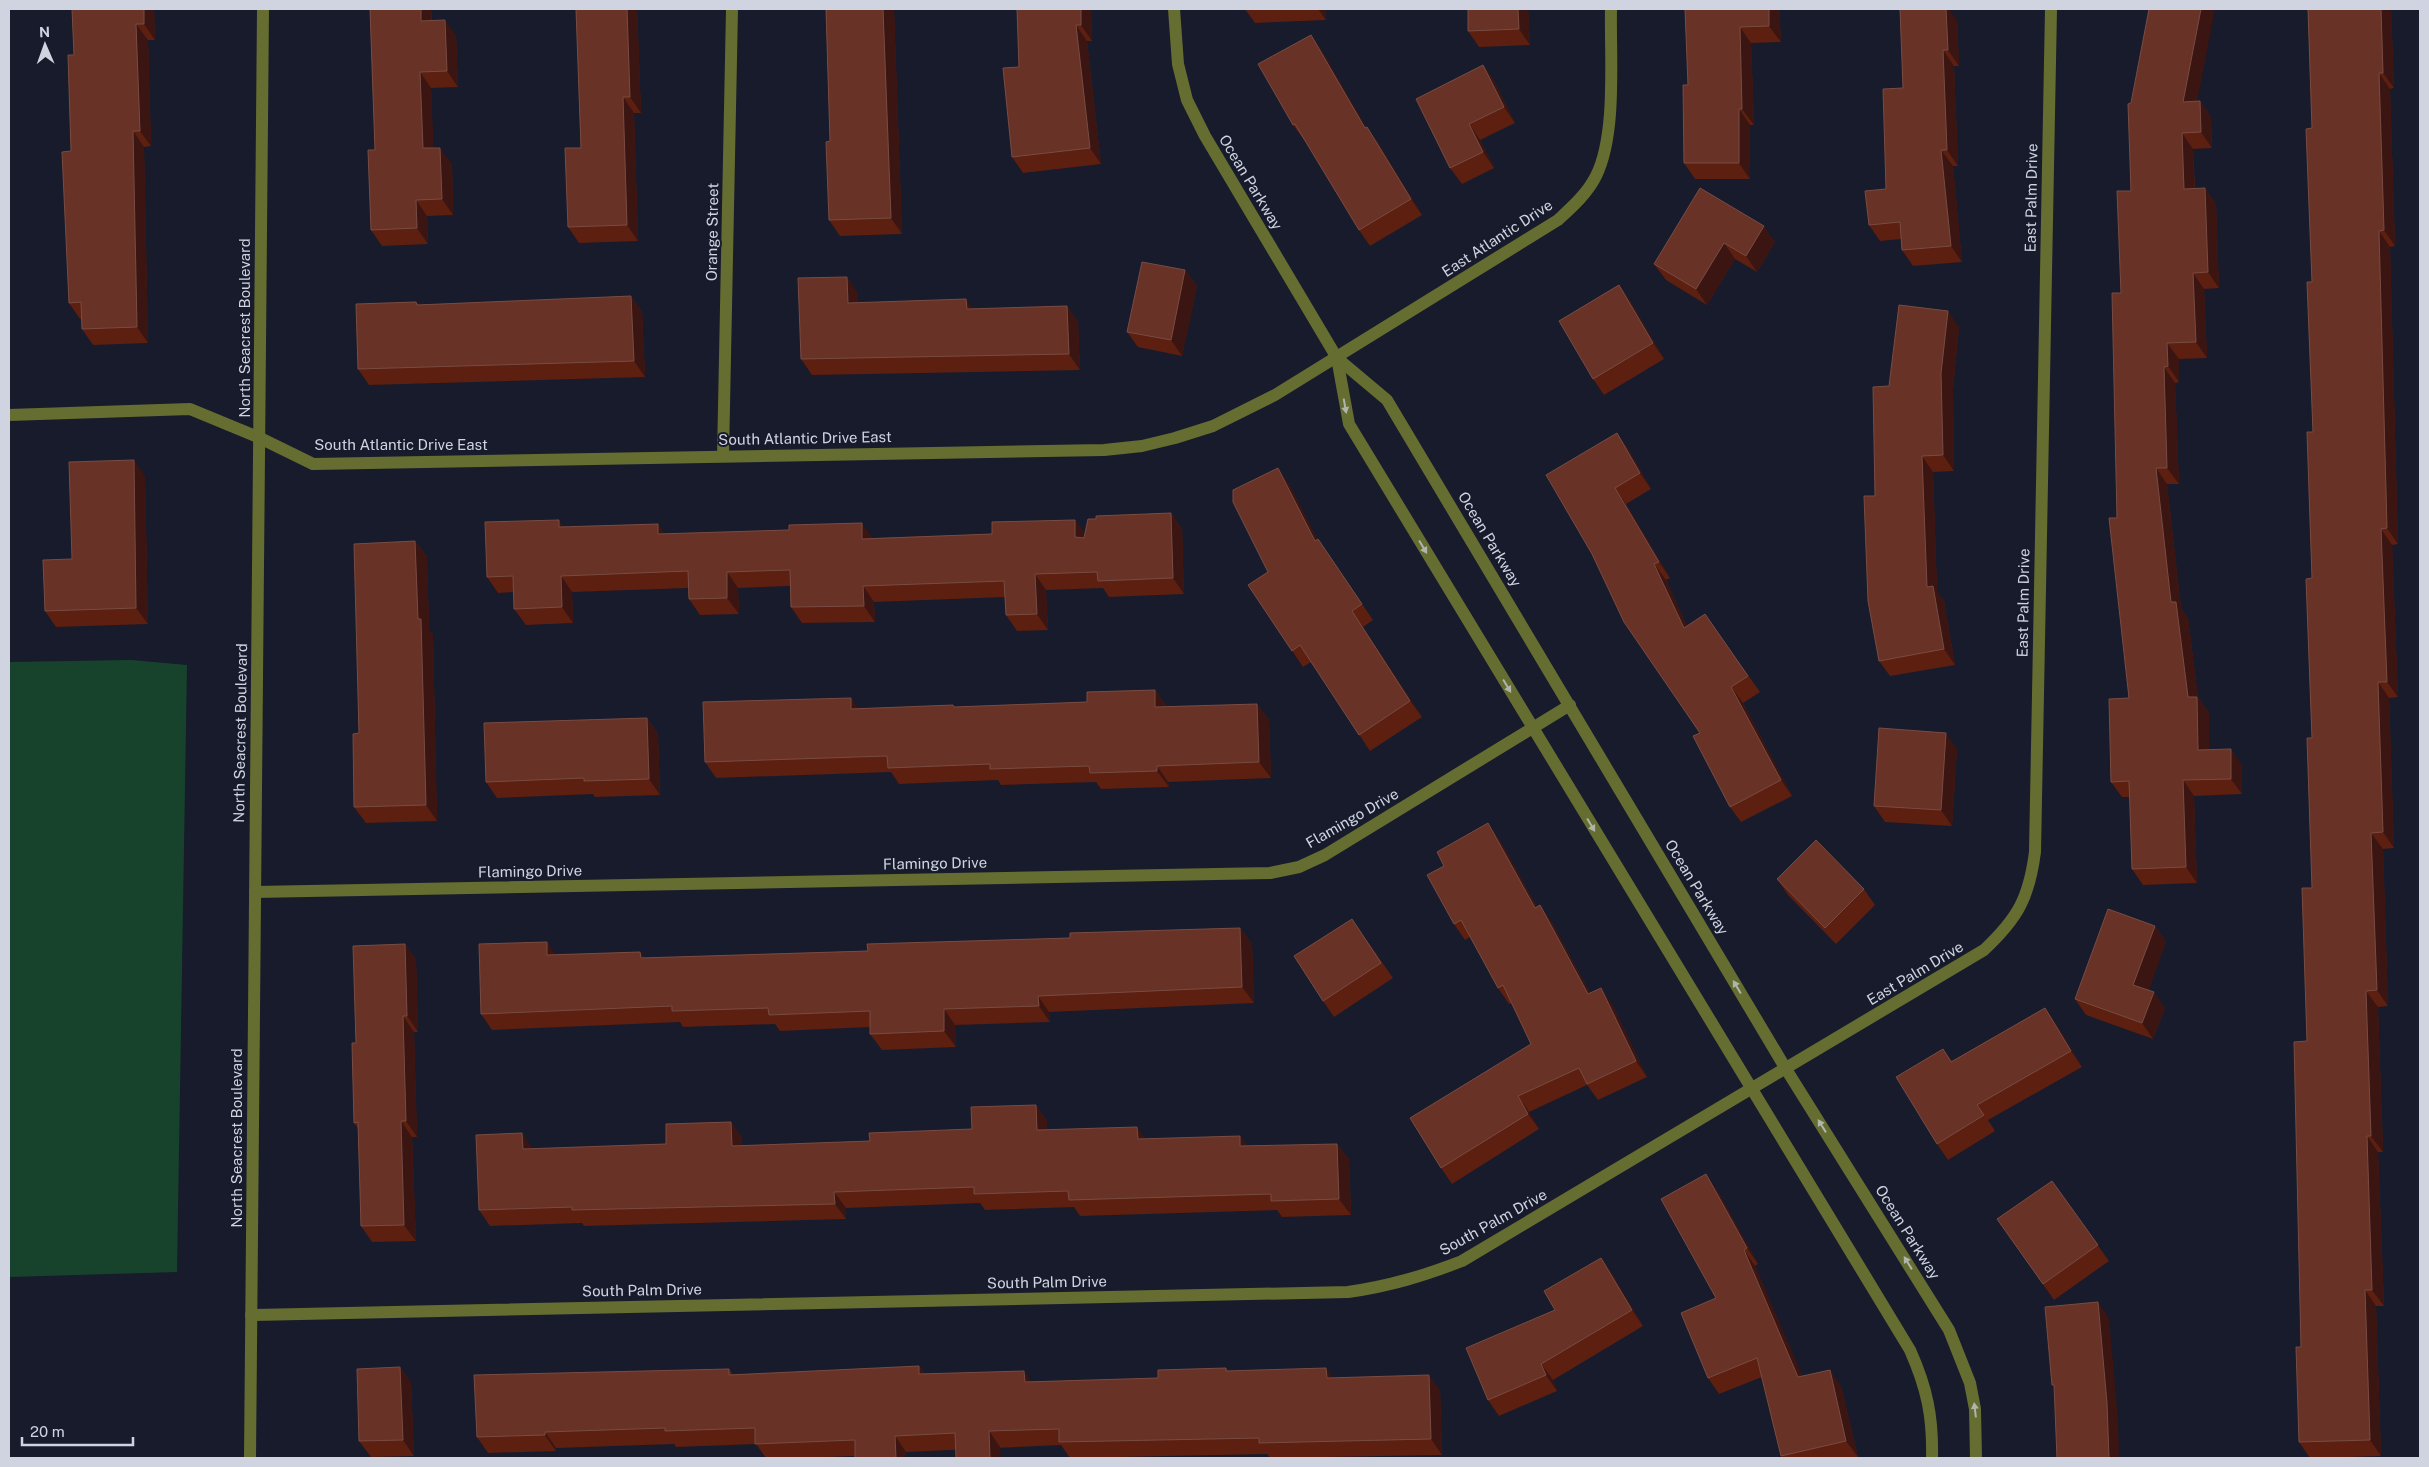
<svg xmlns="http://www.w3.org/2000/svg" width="2429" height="1467" font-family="'Public Sans',sans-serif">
<rect width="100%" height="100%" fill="#171b2c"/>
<!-- green -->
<path fill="#17432c" d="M131,660l56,5 -10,607 -168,5v-615z"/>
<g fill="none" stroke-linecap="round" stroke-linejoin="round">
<!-- minor -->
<g stroke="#656d31" stroke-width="12">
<path d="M1174,9l4,55 9,36 18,36 132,222 50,42 399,669 163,261 21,53 5,26 1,49"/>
<path d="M1337,358l12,66 561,926c17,38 23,67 22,108"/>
<path d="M9,415l181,-6 70,29 53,26 791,-14 38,-4 33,-8 38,-12 62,-31 283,-175c14,-13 29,-26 38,-44 21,-42 14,-119 15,-167"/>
<path d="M723,456l9,-447"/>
<path d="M255,892l1015,-19 29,-6 26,-12 245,-150"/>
<path d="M251,1315l1097,-23c42,-6 75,-16 114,-31l522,-311c34,-32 45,-52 51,-98l16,-843"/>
<path d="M250,1458l13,-1449"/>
</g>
</g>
<!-- wall -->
<g fill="#5c1f10">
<path d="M154,9l1,31h-7l3,106 -7,1 4,196 -55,2 -11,-16 -1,-10h-1l-11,-16 2,-152 3,-96z"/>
<path d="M370,9h61l1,11 24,16 2,51 -27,1 2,60 19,16 1,51 -26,1 1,28 -46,2 -11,-16 4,-80z"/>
<path d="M576,9h61l4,104h-7l4,128 -59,2 -11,-16 13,-79z"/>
<path d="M826,9h68l8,225 -62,2 -11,-16 1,-79z"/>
<path d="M1017,9h74l1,32h-5l14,123 -78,9 -11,-16 7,-90z"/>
<path d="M1245,9h81v11l-71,3z"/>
<path d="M1528,9l2,36 -51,2 -11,-16z"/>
<path d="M1685,9h94l2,33 -30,1 3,82h-4v54h-55l-11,-16 4,-78z"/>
<path d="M2308,9h83l3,79 -4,1 5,157 -5,1 8,297 -6,1 6,152 -9,1 5,150 -11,1 5,157 -10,1 5,145h-5l6,154h-8l5,150 -65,2h-6l-11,-16 8,-401 5,-153v-310l1,-146 -1,-150v-154z"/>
<path d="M1957,20l2,46h-5l4,100h-5l9,96 -49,4 -11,-16 -1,-11 -21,2 -11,-16 17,-36 17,-101z"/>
<path d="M1311,35l11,16 44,77 12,15 44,72 -52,31 -11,-16 -54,-89 -12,-16z"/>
<path d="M1483,65l11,16 21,42 -35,17 14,28 -32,16 -12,-16z"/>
<path d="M2200,101l11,16 1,31 -19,1 2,40 10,-1 11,16 3,84 -15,1 3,69 -28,1v23l-4,1 4,101h-12l14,124 7,10 10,79 11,16v37l33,15v29l-48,2 3,87 -54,2 -11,-16 -2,-72h-8l-11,-15 18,-84 -12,-180 4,-225 10,-102v-88z"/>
<path d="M1700,188l75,54 -18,30 -22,-13 -28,46 -41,-25 -12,-16z"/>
<path d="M1185,270l12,16 -15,70 -44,-9 -11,-15z"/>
<path d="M1619,285l11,16 34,58 -60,36 -11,-16z"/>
<path d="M858,293v10l115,6 94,-3 11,16 2,48 -268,5 -11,-16z"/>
<path d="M631,296l11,16 3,65 -276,8 -11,-16 58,-67 3,3z"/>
<path d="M1959,327l-6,62 1,82 -21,1 4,120 7,9 11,64 -65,11 -11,-15 -4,-165 14,-110z"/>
<path d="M1617,433l11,16 23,40 -25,15 44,74 -4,2 21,46 18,-12 55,78 -17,11 49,93 -51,26 -11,-15 -30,-74 -108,-179z"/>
<path d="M145,476l3,148 -92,3 -11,-16 27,-52z"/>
<path d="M1289,484l28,55 12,16 44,65 -10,7 59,90 -52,34 -59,-89 -8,5 -55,-82 20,-13z"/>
<path d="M1171,513l11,16 2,65 -75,3 -6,-9 -57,2 2,40 -31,1 -11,-16 -1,-18 -131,5 1,20 -73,1 -11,-16 -1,-21 -52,2 1,26 -39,1 -11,-16 -1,-11 -116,4 1,31 -47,2 -12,-16v-17l-16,1 -11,-16 77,-50 101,7 207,4 120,-4 83,-14 10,14z"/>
<path d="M415,541l12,16 2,73 4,5 4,186 -71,2 -12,-16 5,-74z"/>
<path d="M1155,690l11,15v2l91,-3 12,16 2,58 -103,4 1,5 -68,2 -5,-7 -95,3 -3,-5 -99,4 -8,-12 -175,6 -11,-16 153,-54 97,-1 132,-5z"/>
<path d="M647,718l11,16 2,61 -65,2 -2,-3 -96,4 -11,-16z"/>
<path d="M1957,749l-5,77 -67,-4 -11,-16z"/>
<path d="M1499,839l38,68 14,14 39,72 22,11 35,73 -49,23 -11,-15 -58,27 10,17 -87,55 -11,-16 90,-124 -19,-41 -3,1 -11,-16 -28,-51 -5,3 -11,-16z"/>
<path d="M1777,879l87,10 11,16 -39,39 -48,-49z"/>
<path d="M1352,919l41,59 -59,39 -11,-16z"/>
<path d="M2155,926l11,16 -18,48 17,18 -12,31 -67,-24 -11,-16z"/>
<path d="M1240,928l12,16 2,59 -205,9 1,10 -95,3 1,22 -74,3 -12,-16v-7l-90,4 -5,-7 -92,3 -3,-5 -188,8 -11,-16 75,-59 84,-3 5,6 223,-7z"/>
<path d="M405,944l11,16 2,72h-4l3,105h-5l4,104 -44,1 -11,-16 -3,-98 -4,-5z"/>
<path d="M2045,1008l11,16 26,43 -94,53 7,11 -47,29 -11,-16 6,-95 9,12z"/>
<path d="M1036,1105l11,16v9l99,9 94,-3 7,10 90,-2 12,15 2,56 -69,2 -5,-7 -197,6 -6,-9 -89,3 -5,-7 -134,5v11l-262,7 -2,-3 -92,3 -11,-16 54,-61 133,-5 65,-22 11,16v8l128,-5 102,-12z"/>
<path d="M2052,1181l57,80 -55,39 -57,-81z"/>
<path d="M1717,1190l41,74 -3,2 47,110 39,10 17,71 -6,1h-69l-2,-2 -19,-79 -43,17 -11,-16 8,-80z"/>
<path d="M1601,1258l11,16 31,52 -90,54 4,11 -58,25 -11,-16 67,-90z"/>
<path d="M919,1366l6,8 107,8 126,-4 68,-10 2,3 106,7 106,12 2,65 -172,3 -3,-4 -197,4 -9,-13 -155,7v6h-51v-2l-53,2h-36l-10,-14 -80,3 -2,-3 -118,4v3l-68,2 -11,-16 252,-68 4,6z"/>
<path d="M400,1367l11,16 3,73 -43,1 -12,-16z"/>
</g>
<!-- shaded-wall -->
<g fill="#3b1512">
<path d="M144,9h10l1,31 -11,-16z"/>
<path d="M421,9h10l1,27 -11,-15z"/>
<path d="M627,9h10l4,104 -11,-16z"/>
<path d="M883,9h11l8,225 -11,-16z"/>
<path d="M1081,9h10l1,32 -11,-16z"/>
<path d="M1318,9h8v11z"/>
<path d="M1518,9h10l2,36 -11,-16z"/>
<path d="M1769,9h10l2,33 -12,-16z"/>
<path d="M1946,9h3l8,11 2,46 -11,-16z"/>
<path d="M2201,9h14l-21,109 -11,-16z"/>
<path d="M2381,9h10l3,79 -11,-15z"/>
<path d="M445,20l11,16 2,51 -11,-16z"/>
<path d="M136,24l12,16 3,106 -11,-15z"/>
<path d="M1076,25l11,16 14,123 -11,-16z"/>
<path d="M1740,27l11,16 3,82 -12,-16z"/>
<path d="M1311,35l11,16 54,93 -11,-16z"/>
<path d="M1943,50l11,16 4,100 -11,-16z"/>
<path d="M1483,65l11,16 21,42 -11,-16z"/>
<path d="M420,72l11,16 3,76 -11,-16z"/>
<path d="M2379,73l11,16 5,157 -11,-16z"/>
<path d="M623,97l11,16 4,128 -11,-16z"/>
<path d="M2200,101l11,16 1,31 -11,-16z"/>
<path d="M1739,109l11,16v54l-11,-16z"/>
<path d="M1469,124l11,16 14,28 -11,-16z"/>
<path d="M1367,127l11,16 44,72 -11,-16z"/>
<path d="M133,131l11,16 4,196 -11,-16z"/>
<path d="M2182,133l11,16 2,56 -11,-16z"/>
<path d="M440,148l12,16 1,51 -11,-16z"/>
<path d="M1941,150l12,16 9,96 -11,-16z"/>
<path d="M2205,188l11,16 3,84 -11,-16z"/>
<path d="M416,200l11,16 1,28 -11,-16z"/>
<path d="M1764,226l11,16 -18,30 -11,-16z"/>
<path d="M2379,231l11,16 8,297 -11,-16z"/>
<path d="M1724,243l11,16 -28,46 -11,-16z"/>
<path d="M1185,270l12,16 -15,70 -11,-16z"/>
<path d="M2193,273l11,16 3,69 -11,-16z"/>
<path d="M847,277l11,16 1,26 -11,-16z"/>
<path d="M1619,285l11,16 34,58 -11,-16z"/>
<path d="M631,296l11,16 3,65 -11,-16z"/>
<path d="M966,299l12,16 -11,-6z"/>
<path d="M1067,306l11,16 2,48 -11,-16z"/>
<path d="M1948,311l11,16 -6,62 1,82 -11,-16 -2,-82z"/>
<path d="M2167,343l12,16v23l-11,-16z"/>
<path d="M2164,367l11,16 4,101 -12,-16z"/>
<path d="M1617,433l11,16 23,40 -11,-16z"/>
<path d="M1922,456l11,16 4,120 7,9 11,64 -11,-16 -17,-62z"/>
<path d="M134,460l11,16 3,148 -12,-16z"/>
<path d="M1278,468l11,16 37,73 -11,-16z"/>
<path d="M2156,468l11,16 14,124 7,10 10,79 11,16v53l-11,-16 -27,-148z"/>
<path d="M1615,488l11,16 44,74 -11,-16z"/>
<path d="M1171,513l11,16 2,65 -11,-16z"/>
<path d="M559,520l11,16 -11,-9z"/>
<path d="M1075,520l11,16v17l-11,-16z"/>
<path d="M862,523l11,16h-11z"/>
<path d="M658,524l11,16 -11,-6z"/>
<path d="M2381,529l11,16 6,152 -11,-15z"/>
<path d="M415,541l12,16 2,73 4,5 4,186 -11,-16z"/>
<path d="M1654,564l12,16 29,64 -11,-16z"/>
<path d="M727,572l11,16 1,26 -12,-16z"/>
<path d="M1035,574l11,16 2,40 -11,-16z"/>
<path d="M561,576l11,16 1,31 -11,-16z"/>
<path d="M863,586l11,16 1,20 -11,-16z"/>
<path d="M1352,611l11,16 59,90 -12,-16z"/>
<path d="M2378,682l11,16 5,150 -11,-16z"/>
<path d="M1731,687l12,16 49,93 -11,-16z"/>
<path d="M1155,690l11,15v18l-11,-16z"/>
<path d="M851,698l11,16 -11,-5z"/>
<path d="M1257,704l12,16 2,58 -12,-16z"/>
<path d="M647,718l11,16 2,61 -11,-16z"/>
<path d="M1946,733l11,16 -5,77 -11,-16z"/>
<path d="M2231,749l11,16v29l-11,-15z"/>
<path d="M1157,766l11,16 1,5 -12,-16z"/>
<path d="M2183,780l11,16 3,87 -11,-16z"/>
<path d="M1488,823l11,16 47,85 -11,-16z"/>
<path d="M2371,833l12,16 5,157 -11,-16z"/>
<path d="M1540,905l11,16 48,89 -11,-16z"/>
<path d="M2155,926l11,16 -21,59 -12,-16z"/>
<path d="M1240,928l12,16 2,59 -12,-16z"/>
<path d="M547,942l11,16 -11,-3z"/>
<path d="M405,944l11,16 2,72 -11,-16z"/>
<path d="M640,952l12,16 -11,-10z"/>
<path d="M1601,988l11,16 35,73 -11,-16z"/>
<path d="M2366,991l12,16 5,145 -12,-16z"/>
<path d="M2154,992l11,16 -12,31 -11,-16z"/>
<path d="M1038,996l11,16 1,10 -11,-16z"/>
<path d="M2045,1008l11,16 26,43 -11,-16z"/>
<path d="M944,1009l11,16 1,22 -12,-16z"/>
<path d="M403,1016l11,16 3,105 -11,-16z"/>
<path d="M1518,1096l11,16 10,17 -11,-15z"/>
<path d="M1036,1105l11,16 1,25 -11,-16z"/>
<path d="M401,1121l11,16 4,104 -12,-16z"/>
<path d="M731,1122l11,16 1,24 -11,-16z"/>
<path d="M1137,1127l11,15 -10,-3z"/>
<path d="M522,1133l11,16h-10z"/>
<path d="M1240,1136l11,16 -11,-6z"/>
<path d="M2367,1136l11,16 6,154 -12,-16z"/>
<path d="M1337,1144l12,15 2,56 -12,-16z"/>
<path d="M1706,1174l11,16 41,74 -11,-16z"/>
<path d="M834,1192l12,16v11l-11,-15z"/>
<path d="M1744,1250l11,16 55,127 -12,-16z"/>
<path d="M1601,1258l11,16 31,52 -11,-16z"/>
<path d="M2365,1290l11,16 5,150 -11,-16z"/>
<path d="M2098,1302l11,16 9,101 1,39h-10z"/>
<path d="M1541,1364l12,16 4,11 -11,-16z"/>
<path d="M919,1366l11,16 -11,-8z"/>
<path d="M400,1367l11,16 3,73 -11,-16z"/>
<path d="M1326,1368l12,16 -11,-6z"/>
<path d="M1830,1370l11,16 17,71 -12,-16z"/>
<path d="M1024,1371l11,16 -10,-5z"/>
<path d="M1429,1375l11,15 2,65 -11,-16z"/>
<path d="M989,1431l11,16 1,11h-11z"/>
<path d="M545,1432l11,16v3l-11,-16z"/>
<path d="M895,1436l11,16v6h-10z"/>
</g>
<!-- building -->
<g fill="#683226" stroke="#784c43">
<path d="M72,9h72v15h-8l4,107h-7l4,196 -55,2 -1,-27 -12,1 -7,-151 9,-1 -3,-96h6z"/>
<path d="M370,9h51v12l24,-1 2,51 -27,1 3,76h17l2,51 -26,1 1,28 -46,2 -3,-80h7z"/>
<path d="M576,9h51l3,88h-7l4,128 -59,2 -3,-79h16z"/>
<path d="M826,9h57l8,209 -62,2 -3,-78 4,-1z"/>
<path d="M1017,9h64v16h-5l14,123 -78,9 -9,-89 16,-1z"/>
<path d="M1468,9h50l1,20 -51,2z"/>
<path d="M1685,9h84v17l-29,1 2,82h-3v54h-55l-1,-78h5z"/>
<path d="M1900,9h46l2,41h-5l4,100h-6l10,96 -49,4 -2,-28 -31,3 -4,-34 21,-2 -3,-100 20,-1z"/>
<path d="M2149,9h52l-18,93 17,-1 1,31 -19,1 2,56 21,-1 3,84 -15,1 3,69 -29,1 1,23 -4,1 3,101h-11l15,134h5l12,95h9l1,53 33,-1v30l-48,1 3,87 -54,2 -3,-88 -18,1 -2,-83 20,-1 -20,-180h8l-5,-225h9l-4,-102h14l-3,-87 3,-1z"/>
<path d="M2308,9h73l2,64h-4l5,157 -5,1 8,297 -6,1 6,153h-9l5,150 -12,1 6,157 -11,1 5,145h-4l5,154h-7l5,150 -71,2 -3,-95h5l-7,-305 13,-1 -5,-153h10l-5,-150h5l-6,-159 6,-1 -5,-146h6l-6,-150h5l-6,-153 6,-1z"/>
<path d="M1311,35l54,93 2,-1 44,72 -52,31 -64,-106 -2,1 -35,-61z"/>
<path d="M1483,65l21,42 -35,17 14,28 -33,16 -34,-69z"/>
<path d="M1700,188l64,38 -18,30 -22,-13 -28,46 -42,-25z"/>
<path d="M1142,262l43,8 -14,70 -44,-8z"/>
<path d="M847,277l1,26 118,-4 1,10 100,-3 2,48 -268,5 -3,-81z"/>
<path d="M1619,285l34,58 -60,36 -34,-58z"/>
<path d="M631,296l3,65 -276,8 -2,-65 60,-2 1,3z"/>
<path d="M1899,305l49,6 -7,62 2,82 -21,1 5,131 6,-1 11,63 -65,12 -11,-60 -4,-105h11l-2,-109 16,-1z"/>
<path d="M1617,433l23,40 -25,15 44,74 -5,2 30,64 21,-14 43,62 -17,11 50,93 -51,27 -37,-71 7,-3 -76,-111 -32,-68 -46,-79z"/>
<path d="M134,460l2,148 -91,3 -2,-51 29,-1 -3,-97z"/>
<path d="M1278,468l37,73 3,-2 44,65 -10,7 58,90 -51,34 -59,-90 -8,6 -44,-66 20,-13 -35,-70v-12z"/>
<path d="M1171,513l2,65 -75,3 -1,-9 -62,2 2,40 -31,1 -2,-34 -141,5 1,20 -73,1 -1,-37 -63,2v26l-38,1 -1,-28 -127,5 1,31 -48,2 -1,-33 -26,1 -2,-55 74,-2v7l99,-3v10l131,-4v-5l73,-2v16l130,-5v-12l83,-2v17l9,1 4,-19h8v-3z"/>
<path d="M415,541l3,78h3l5,186 -72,2 -1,-73 6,-1 -5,-189z"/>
<path d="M1155,690v17l102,-3 2,58 -102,4v5l-67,2 -1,-7 -99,3v-5l-102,4 -1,-12 -182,6 -2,-60 148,-4v11l102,-4 1,2 133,-5v-10z"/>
<path d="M647,718l2,61 -65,2v-3l-98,4 -2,-59z"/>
<path d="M1879,728l67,5 -5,77 -67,-4z"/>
<path d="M1488,823l47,85 5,-3 48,89 13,-6 35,73 -49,23 -8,-16 -61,28 10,18 -87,54 -31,-50 121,-74 -28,-59 -5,3 -37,-68 -7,4 -27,-49 17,-9 -7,-14z"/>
<path d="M1816,840l48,49 -39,39 -48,-49z"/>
<path d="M2108,909l47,17 -22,59 21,7 -12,31 -67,-24z"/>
<path d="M1352,919l29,44 -58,38 -29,-45z"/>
<path d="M1240,928l2,59 -204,9 1,10 -95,3v22l-74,3v-23l-101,4 -1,-7 -96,3v-5l-191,8 -2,-70 68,-2v13l93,-3 1,6 227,-7 -1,-7 203,-6v-5z"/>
<path d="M405,944l2,72h-4l3,105h-5l3,104 -43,1 -3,-104 -4,1 -2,-80h4l-3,-97z"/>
<path d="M2045,1008l26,43 -94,54 7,10 -47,29 -41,-67 47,-28 8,13z"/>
<path d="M1036,1105l1,25 100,-3 1,12 102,-3v10l97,-2 2,55 -68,2v-7l-202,6 -1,-9 -94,3v-7l-140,5 1,12 -263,6v-3l-93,3 -3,-75 46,-2 1,16 143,-5v-20l65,-2 1,24 138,-5 -1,-8 103,-4 -1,-22z"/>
<path d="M1706,1174l41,74 -3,2 54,127 32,-7 16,71 -65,15 -24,-98 -49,20 -27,-65 35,-15 -55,-99z"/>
<path d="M2052,1181l46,64 -55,39 -46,-65z"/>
<path d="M1601,1258l31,52 -91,54 5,11 -58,25 -22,-52 89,-38 -11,-19z"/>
<path d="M2098,1302l9,101 2,55h-52l-3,-73h-2l-7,-78z"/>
<path d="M919,1366v8l105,-3 1,11 133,-4v-8l68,-2v3l100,-3 1,10 102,-3 2,64 -172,4v-5l-200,4v-13l-70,2 1,27h-34l-1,-25 -60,3 1,22h-41v-18l-100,4v-16l-90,3v-3l-120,4v3l-68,2 -3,-62 255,-6v6z"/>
<path d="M400,1367l3,73 -44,1 -2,-72z"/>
</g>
<!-- one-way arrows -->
<defs><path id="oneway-solid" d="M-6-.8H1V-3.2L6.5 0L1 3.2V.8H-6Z" transform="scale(1.25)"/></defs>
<g fill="#b0b5ac">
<use href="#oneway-solid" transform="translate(1345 406) rotate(80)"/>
<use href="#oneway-solid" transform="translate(1423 547) rotate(59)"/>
<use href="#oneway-solid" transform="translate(1507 686) rotate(59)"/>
<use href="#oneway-solid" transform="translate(1591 825) rotate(59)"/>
<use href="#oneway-solid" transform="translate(1737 987) rotate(-121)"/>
<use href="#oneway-solid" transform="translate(1822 1126) rotate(-122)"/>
<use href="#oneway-solid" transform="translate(1908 1263) rotate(-122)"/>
<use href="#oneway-solid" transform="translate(1975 1410) rotate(-97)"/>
</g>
<g text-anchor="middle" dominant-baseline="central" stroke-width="4" stroke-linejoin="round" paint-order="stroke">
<!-- street labels -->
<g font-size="15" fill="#d0d4e0" stroke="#171b2c">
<text transform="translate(1251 182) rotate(59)">Ocean Parkway</text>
<text transform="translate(2031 198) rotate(-89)">East Palm Drive</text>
<text transform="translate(712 232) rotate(-89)">Orange Street</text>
<text transform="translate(1497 238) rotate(-33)">East Atlantic Drive</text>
<text transform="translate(244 328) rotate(-90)">North Seacrest Boulevard</text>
<text transform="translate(805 438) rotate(-1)">South Atlantic Drive East</text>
<text x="401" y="444">South Atlantic Drive East</text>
<text transform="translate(1490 539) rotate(59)">Ocean Parkway</text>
<text transform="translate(2023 603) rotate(-89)">East Palm Drive</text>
<text transform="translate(240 733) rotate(-89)">North Seacrest Boulevard</text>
<text transform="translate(1352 818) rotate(-30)">Flamingo Drive</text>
<text transform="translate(935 863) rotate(-1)">Flamingo Drive</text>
<text transform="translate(530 871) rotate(-1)">Flamingo Drive</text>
<text transform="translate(1697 887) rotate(59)">Ocean Parkway</text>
<text transform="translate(1915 973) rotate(-31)">East Palm Drive</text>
<text transform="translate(236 1138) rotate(-90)">North Seacrest Boulevard</text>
<text transform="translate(1493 1222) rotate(-29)">South Palm Drive</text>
<text transform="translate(1908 1232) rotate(58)">Ocean Parkway</text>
<text transform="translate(1047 1282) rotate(-1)">South Palm Drive</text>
<text transform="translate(642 1290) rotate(-1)">South Palm Drive</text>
</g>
</g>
<!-- border -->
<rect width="2429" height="1467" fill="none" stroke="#d0d4e0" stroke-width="20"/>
<!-- north arrow -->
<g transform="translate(45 45) rotate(358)" stroke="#171b2c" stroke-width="4" paint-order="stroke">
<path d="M0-4L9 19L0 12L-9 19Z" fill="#d0d4e0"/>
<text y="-8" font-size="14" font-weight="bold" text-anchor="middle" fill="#d0d4e0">N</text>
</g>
<!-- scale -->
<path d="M22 1437v8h111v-8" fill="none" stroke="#d0d4e0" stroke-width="2.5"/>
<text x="30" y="1437" font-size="15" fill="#d0d4e0" stroke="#171b2c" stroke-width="4" paint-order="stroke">20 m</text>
</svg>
